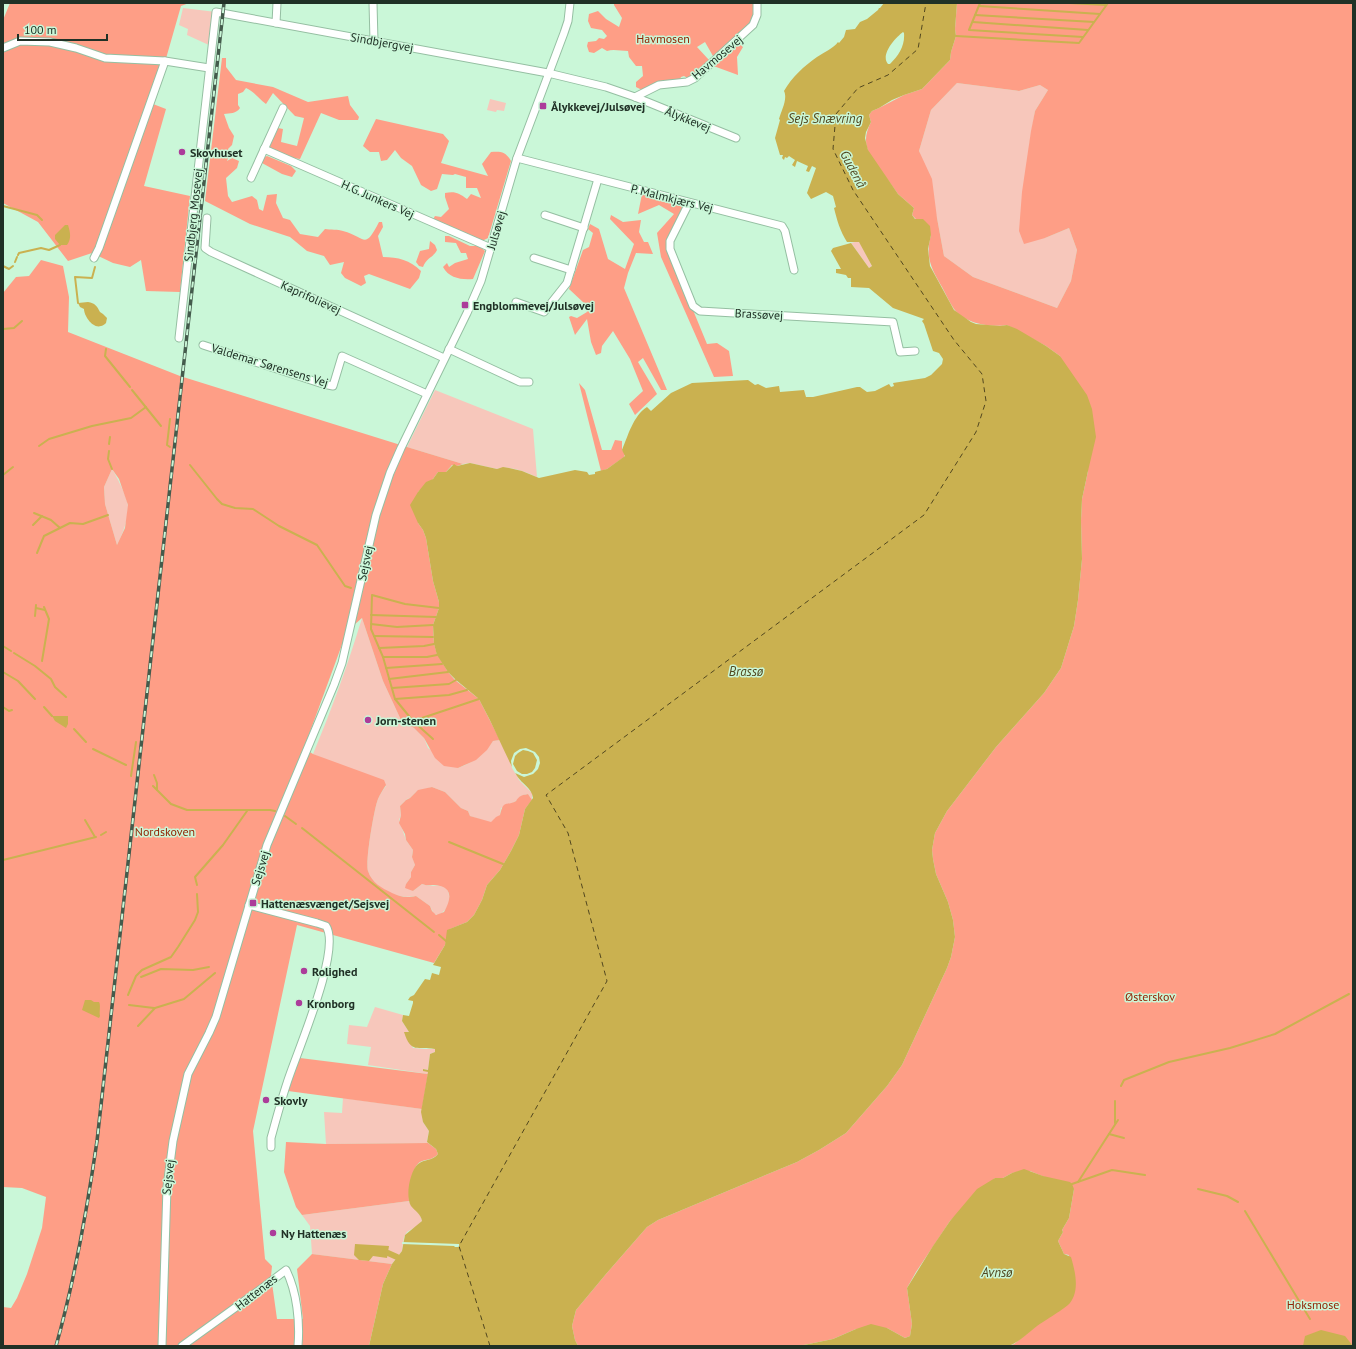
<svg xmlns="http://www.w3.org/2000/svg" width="1356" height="1349" font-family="'PT Sans',sans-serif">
<rect width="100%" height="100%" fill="#caf7d8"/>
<!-- green -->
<g fill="#f7c7bb">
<path d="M183,8l33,4 -5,34 -24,-11 1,-6 -9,-4z"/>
<path d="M957,83l62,8 21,-6 8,5 -13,21 -6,36 16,91 24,-10 8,22 -6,31 -14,27 -84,-31 -29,-21 -7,-38 -18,-67 12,-41z"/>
<path d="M490,99l16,4 -2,8 -7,-1 -1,2 -9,-2z"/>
<path d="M859,241l13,25 -3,2 -18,-25z"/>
<path d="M435,390l98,39 4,48c-11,-5 -28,-12 -40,-8l-27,-6 -7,1 -56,-17z"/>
<path d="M112,469c5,8 15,28 16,37 0,14 -5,27 -11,39l-12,-41 -1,-17z"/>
<path d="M362,618l21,63 18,39 13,8 10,10 4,10 30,20c16,-6 25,-13 35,-27l7,-1 19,40 13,13v7l-4,-6c-9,1 -8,5 -14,8 -4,3 -8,4 -13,6l-1,7 -9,8 -21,-7 -2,-5 -7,-3 -16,-16 -13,-5 -16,5 -6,6 -3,1 -7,7 1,9 -2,5 7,20 7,10 -1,6 3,9 -4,7v5l-5,7 7,7 9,-7c12,5 29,-5 27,17 -1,7 -5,11 -11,14l-4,-1 -4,-8 -14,-10c-17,4 -42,-7 -48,-25 -3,-9 6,-62 10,-72 2,-5 5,-9 8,-13l-73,-32c19,-45 35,-90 49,-136z"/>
<path d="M375,1007l28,8 -1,6 7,11h-4l8,16 12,1h10v3l-5,2 -2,16 -5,-1 5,3v2l-60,-9 3,-18 -24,-3 2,-19 18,2z"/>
<path d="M343,1098l79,11 1,13 6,9 -2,10 1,2 -102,1 -2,-32 18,1z"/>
<path d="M409,1201c4,7 12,12 13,20l-5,5 -10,6 -3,5 -2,14 -10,13 -80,-10 -2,-28 -8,-11z"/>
</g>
<!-- forest -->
<g fill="#fe9e86" fill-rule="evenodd">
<path d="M10,3h179l-8,3 -28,98 13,5 -22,77 46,10 -10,96 -34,-1 -5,-31 -11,7 -17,-4 -21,-10 -24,8 -30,-39 -35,-19v-183z"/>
<path d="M614,3h141c-1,8 -2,19 -9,25 -4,4 -8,6 -12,11l9,8 -6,10 1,18 -30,-11 -10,5 1,7 -8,4 -7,-4 -3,1 -2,5 -27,2 -10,6 -6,-3v-5l7,-6 -1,-10h-6l-7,-9 -1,-6c-7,0 -15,-2 -21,0l-5,-3 -8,5 -5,-1 -2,-6 1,-4 8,-1 3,-3 5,1 3,-3 -5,-6 -11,-2 -3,-7 1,-7 9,-3 8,8 13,8 3,-9 -8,-13zM705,42l8,14 -4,4 -12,-13z"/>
<path d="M957,3h396v1343h-344l5,-2 21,-17 34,-72 -5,-1 -6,-13 5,-9 -1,-2 7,-12 5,-29 -44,-18 -18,2 -9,5h-8l-45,43 -34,51 -9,16 5,36 -2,12 -5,2 -18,-10 -31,1 -23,10 -34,7h-221l-3,-6 -3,-14 4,-16 30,-36 41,-47 11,-7 139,-58 22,-12 27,-17 41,-47 15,-21 45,-97 4,-11 4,-20 -2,-17 -5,-18 -12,-28 -3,-15 -1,-9 3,-17 12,-22 10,-13 39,-51 48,-54 17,-25 13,-42 4,-26 4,-41 -1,-38 1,-22 6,-28 -28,-115 -14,-10 -39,-21c-17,3 -43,-2 -53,-16 -5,-7 -8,-15 -12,-22 -11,-19 -17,-30 -11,-52l-19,-20 2,-7 -16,-14 -28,-39c-6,-12 -5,-21 1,-33l-2,-7 3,-4 7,-3 25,-13 18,-6 28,-29 1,-8 5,-16 -1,-7zM957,83l62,8 21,-6 8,5 -13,21 -4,20 -9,61 -3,39 5,13 21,-6 24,-10 8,22 -6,31 -14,27 -84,-31 -29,-21 -7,-38 -5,-39 -13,-28 12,-41z"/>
<path d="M222,58h4v9l10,13 37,7 35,15 40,-6 2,9 9,12 -1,3h-19l-18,-7 -21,46 -13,-2 -18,-9 2,-9 7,-11 5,1 -2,13 16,4 7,-28 -9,-2 -22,-23 -7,11c-7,-5 -11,-12 -20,-16l-3,4 -5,2v11l2,3c-4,6 -10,5 -16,6l5,14 5,8 -2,9 -4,4 1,7 -2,5 5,-3 7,3 -2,7 -11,10 2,18 4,6 20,-6 5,4 2,9 4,2 4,-16 10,-1 -1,9 7,15 7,2 10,14 18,3 7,-8c5,1 13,0 18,2 23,6 21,20 36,-9h3l1,5 -5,9 5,21c15,0 27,3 38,14l-2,7 -9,11 -41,-15 -5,2 2,7 -5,3 -16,-8 -4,-5 3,-11 -14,3 -6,-9 -17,-5 -17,-14 -40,-13 -45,-23z"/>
<path d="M376,119l67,15 6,7 -8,22 47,13 -6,-12 9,-12c10,-1 15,0 20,9l-23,77 -6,3 -50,-20 3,-5 6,1 8,-8 -4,-12v-4c10,-2 14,0 22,6l4,-5 10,4 -4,-10h-11v-11l-11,-3 -2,1 -11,-1 -5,15 -6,2 -10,-6 -9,-19 -11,-8 -6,-8 -8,10 -6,1 -2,-9h-9l-7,-6z"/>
<path d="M267,156l24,10 5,5 -4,6 -10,-3 -20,-11v-5z"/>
<path d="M642,194l44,14 -19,39 40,97 10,-1 12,8 4,25 -19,1 -53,-120 -4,-24 17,-19 -15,-9 -21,9z"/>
<path d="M611,215l12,7 18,-2 -2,12 5,10h4l5,12 -17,-1 -8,20 -4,15 43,102h-6l-18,-32 -5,4 19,32 -22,21 -6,-11 14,-13 -13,-32 -17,-28 -11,15 -1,7 -5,2 -5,-13 -4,-23 -12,16 -6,-18 2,-1 6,2 10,-6 -3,-9 -15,-14 14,-39 6,-3 4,-14 -5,-4 2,-5 9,5 9,30 17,10 9,-25 -24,-25z"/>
<path d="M445,236h4l21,10h9l6,5 -12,28c-12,1 -24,-1 -30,-12l4,-4 2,4 6,-4 13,-4 -2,-6h-5l-5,-10 -11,-1z"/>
<path d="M430,241l5,4 2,5c-4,8 -10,7 -14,17l-4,-1 -3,-4 4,-11 9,-2z"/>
<path d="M41,260l22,6 6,31 -1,35 112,44 227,71 56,17 -6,2 -5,-1 -6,7h-8l-5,7 -15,13v31l5,7 3,8 7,43 6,21v6l-6,17 1,19 3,10 11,18 7,8 24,19 3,6 18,35 -7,1 -6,9 -11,10 -18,8 -14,-2 -9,-8 -11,-20 -10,-10 -13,-8 -18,-39 -21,-63 -15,13 -43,117 9,6 71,26 2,5c-3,5 -6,9 -8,14 -4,10 -13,63 -10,72 4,12 14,17 24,22 9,4 14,5 24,3l14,10 2,5 4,4 8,-3c7,-12 10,-26 -10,-27 -5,0 -7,1 -12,-1l-9,7 -8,-3 1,-4 5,-7v-5l4,-7 -3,-8 1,-7 -7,-10 -1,-6 -6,-11 2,-8 -1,-9 6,-6 4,-2 8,-8 14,-3 13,5 16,16 7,3 2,5 21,6 5,-5 4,-2c4,-16 5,-8 16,-14 3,-5 6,-6 12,-7l4,6 -7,9 -6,26 -8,16 -11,19 -13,15 -5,15 -8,15 -7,7 -17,7 -5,16 -11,18 -137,-38 -44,206 12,128 7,7 -1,10 6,43h26l-6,-50 15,-15 80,10 -9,20 -14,62h-366v-39l8,1 6,-10 10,-24 15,-46 4,-31 -24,-9 -19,-1v-894l13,-16 13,-1zM112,469l7,10 9,26 -3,23 -8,17 -12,-41 -1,-17z"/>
<path d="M579,383l6,7 17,60h9l4,-10 7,1v9l3,4 -1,3 -17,12 -6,2z"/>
<path d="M300,1058l128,16 -6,35 -134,-18z"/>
<path d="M286,1142l40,2 102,-1 8,6 2,5c-5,6 -12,5 -18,8 -9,6 -11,29 -11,39l-107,14 -6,-8 -12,-35z"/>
</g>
<!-- water -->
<g fill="#cab150" fill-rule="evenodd">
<path d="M884,3h73l-2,26 1,7 -5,16 -1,8 -28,29 -18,6 -12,5 -13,8 -7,3 -3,4 2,7 -5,10 -1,6 3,12 30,44 16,14 -2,7 3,4h8l7,7 1,9 -3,14 2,17 24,44 17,12 5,2 24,2 7,-1 10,4 29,17 14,10 27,39 5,14 4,28 -8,34 -6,28 -1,22 1,38 -4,41 -4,26 -13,42 -17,25 -48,54 -39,51 -10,13 -12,22 -3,17 1,9 3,15 12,28 5,18 2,17 -4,20 -4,11 -45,97 -15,21 -41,47 -27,17 -22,12 -139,58 -11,7 -41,47 -30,36 -4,16 3,14 3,6h-209l14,-62 9,-20 10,-13 3,-16 17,-14c-1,-7 -7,-10 -11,-15 -6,-10 -1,-35 7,-42 6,-5 15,-3 20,-10l-2,-5 -9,-7 2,-11 -6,-9 -2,-10 7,-40 -5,-1v-2l5,1 2,-16 5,-2v-3c-18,-3 -24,5 -31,-17h5l-7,-11 1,-6 6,1 4,-13v-2l-5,-1 2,-3 4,-2 11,-16 5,1 2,-7 7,2 2,-8 -8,-2 12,-20 2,-15 20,-8 7,-7 8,-15 5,-15 13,-15 11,-19 8,-16 6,-26 8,-11c-1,-10 -11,-14 -16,-22 -13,-23 -22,-48 -35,-71l-3,-6 -23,-19 -8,-8 -11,-17 -3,-11 -1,-19 6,-17v-6l-6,-21 -7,-43 -3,-8 -5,-7 -8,-18 8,-13 8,-10 7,-3 5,-7h8l8,-8 3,2 13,-3 27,6 6,-2 6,1 13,3 17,7 36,-8 12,2 2,3 6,-1v-2l12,-3 18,-13 -3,-6c6,-14 11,-34 25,-43l4,4 20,-18 21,-10 56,-3 7,5 3,-1 8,4 13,-2 1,6 24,-2 2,7h7l44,-10h3l7,5 8,-1 14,-7 2,3 3,-1 -1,-3 32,-5 6,-3 11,-11 1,-5 -4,-6 -6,-2 -9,-27 -2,-3 2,-2 -31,-11 -24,-20 -18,-1v-9h-3l-2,-3 -10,-2v-4h5l-10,-18 2,-3 18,-5 18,25 3,-2 -13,-24h-12c-7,-11 -10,-22 -13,-34l2,-1 -3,-11 -7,-4 -15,7 -4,-6 9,-25 -4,-2 -3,6 -3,-1 2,-5 -11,-5 -2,6 -3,-2 3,-5 -6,-4 -2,2 -2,-1 -1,3 -2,-2 1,-3h-3l-5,-17 5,-18 -1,-1c2,-8 9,-20 5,-28 8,-14 20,-25 33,-34 6,-4 17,-9 21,-15l1,1 5,-6 2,-7 9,-1 5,-7 7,-3 11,-9 1,-2h1zM903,32l1,1c1,13 -5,22 -14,31h-2c-8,-9 7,-26 15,-32z"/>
<path d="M65,225h3c2,7 4,13 -1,20h-7l-5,-6v-4z"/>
<path d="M88,302c7,1 9,4 12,10l3,2 4,4 -1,5c-1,1 -4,3 -5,3 -8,3 -17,-10 -17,-17l-4,-2 -2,-4z"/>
<path d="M52,716h16v8l-2,4 -11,-7z"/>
<path d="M85,1000h6l3,2h5c2,3 0,10 1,14l-1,2 -17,-8z"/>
<path d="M1024,1169l19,7 27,6 2,2 2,5 -5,29 -7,12 1,2 -5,9 6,13 7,3c4,14 9,33 -1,46 -4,5 -26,18 -33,23 -9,7 -18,16 -28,20h-210l34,-7 23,-10 15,-5 16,4 18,10 5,-2 2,-12 -5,-36 26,-42 17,-25 27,-32 18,-11h8l9,-5z"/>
<path d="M355,1244l34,2 -2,12 -14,-2 -4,5 -10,-1 -5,-5z"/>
<path d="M1321,1330l24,6 8,10h-50l2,-10z"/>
</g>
<!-- pier -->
<g fill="#caf7d8" fill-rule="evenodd">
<path d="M526,748l9,4 4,5 1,6 -2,6 -5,5 -9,3 -9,-4 -3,-5 -1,-7 3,-8 6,-4zM523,750l5,1 5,2 4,7 -2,8 -3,4 -5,2h-5l-5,-3 -4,-7 2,-8 3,-3z"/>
<path d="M402,1242l57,2v3h-4l-1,-1 -52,-2z"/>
</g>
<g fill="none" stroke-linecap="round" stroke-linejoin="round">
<!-- stream -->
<g stroke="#cab150" stroke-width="2">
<path d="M980,3l-11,27 114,7"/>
<path d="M1069,3l37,2"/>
<path d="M979,6l121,8"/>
<path d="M975,15l119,7"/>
<path d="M973,22l115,8"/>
<path d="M956,36l123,7 29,-40"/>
<path d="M3,206l34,9 5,5"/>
<path d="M18,255l1,-2 22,-5 8,2 11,-5"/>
<path d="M15,262l2,-5"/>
<path d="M3,266l6,3 4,-3"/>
<path d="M78,303l-3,-26 17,1 3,-11"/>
<path d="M3,329l11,-1 8,-7"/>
<path d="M106,349l-1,7 25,31"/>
<path d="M132,390l29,36"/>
<path d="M109,444l1,-7"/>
<path d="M39,446l10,-7 43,-13 39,-8 15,-11"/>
<path d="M170,447l-3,-2 3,-26"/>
<path d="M109,451l-1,8 4,10"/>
<path d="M190,465l27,34 5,5 13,4 18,1 26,17 38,19 28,41 6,2"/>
<path d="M3,475l10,-8"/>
<path d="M34,513l17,7 9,8"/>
<path d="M33,525l9,-9"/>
<path d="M37,553l7,-17 26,-13 13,1 25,-9"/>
<path d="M36,608l9,2"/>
<path d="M371,615l65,2"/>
<path d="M35,616l1,-11"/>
<path d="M371,624l26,3 36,-2"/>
<path d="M374,636l59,1"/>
<path d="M3,646l8,5"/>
<path d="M379,648l45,-2 10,-2"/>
<path d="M14,653l21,13 16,13 4,8 11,10"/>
<path d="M383,657h44l10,-2"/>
<path d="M42,661l7,-42 -5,-12"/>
<path d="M386,668l56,-4"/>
<path d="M3,672l15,9 17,18"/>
<path d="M389,679l59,-7"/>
<path d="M392,688l57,-4 7,-4"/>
<path d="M395,699l54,-4 18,-5"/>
<path d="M3,707l6,4 3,-1"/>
<path d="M44,707l8,9"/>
<path d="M413,721l66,-22"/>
<path d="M74,729l12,13"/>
<path d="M433,739l-20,-18 -18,-22 -12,-42 -12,-28 1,-34 33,9 34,4"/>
<path d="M93,749l33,16"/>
<path d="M154,775l3,8v7"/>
<path d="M131,776l5,-34"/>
<path d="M153,786l18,18 16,6h83l5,1"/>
<path d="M285,816l11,8"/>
<path d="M85,820l10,17"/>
<path d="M302,828l132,104"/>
<path d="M101,835l5,-3"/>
<path d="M449,842l54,22"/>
<path d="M3,860l93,-23"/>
<path d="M197,885l-2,-8 28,-32 24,-34"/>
<path d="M439,935l7,6"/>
<path d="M141,977l20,-8 32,1 16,-3"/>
<path d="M128,995l8,-19 6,-6 29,-13 7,-10 17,-27 3,-8 -1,-18"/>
<path d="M129,1005l25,3"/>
<path d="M138,1026l17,-18 29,-9 31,-26"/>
<path d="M1121,1086l3,-6 45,-18 61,-14 45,-14 74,-40"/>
<path d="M1115,1101v22"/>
<path d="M1109,1134l15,4"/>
<path d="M1078,1182l40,-62"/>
<path d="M1072,1184l40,-14 33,5"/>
<path d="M1198,1189l29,7 11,6"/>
<path d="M1245,1211l65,108"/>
</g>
<!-- canal -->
<path stroke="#cab150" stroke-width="6" d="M388,1253l9,4"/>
<!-- ferry -->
<path stroke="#52471f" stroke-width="1" stroke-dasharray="5 4" stroke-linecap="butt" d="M490,1346l-31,-100 148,-265 -39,-148 -22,-38 378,-280 52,-83 10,-31 -4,-27 -28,-34 -101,-150 -20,-41 3,-35 22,-26 30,-13 30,-26 8,-46"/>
<defs>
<g id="minor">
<path d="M373,3l1,38"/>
<path d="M276,23l1,-20"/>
<path d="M3,48l17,-7 30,1 26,6 29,10 60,3 44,7"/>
<path d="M635,97l24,-12 28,-3 8,-4 58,-53 4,-10v-12"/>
<path d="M264,149l227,99"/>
<path d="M517,158l265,68 3,5 9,39"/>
<path d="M251,178l32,-70"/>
<path d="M689,203l-19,38v8l23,57 7,5 193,11 7,30 15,-1"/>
<path d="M545,215l39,13"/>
<path d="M207,218l-2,30 6,4 233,106"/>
<path d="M94,258l5,-10 66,-187"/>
<path d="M534,258l37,12"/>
<path d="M516,302l28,10 23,-29 31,-104"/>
<path d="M179,338l37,-326 332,61 58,14 29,10 101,41"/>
<path d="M203,345l120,39 10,2 9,-30 85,38"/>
<path d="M449,349l71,33h9"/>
<path d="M249,905l68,18 9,3c16,24 -30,128 -39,157 -6,18 -11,37 -16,55v9"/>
<path d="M162,1346l5,-159 6,-46 15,-67 21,-41 7,-16 51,-172 67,-160 8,-22 34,-148 14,-42 11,-25 66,-135 14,-32 36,-123 47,-125 4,-12 2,-18"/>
<path d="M182,1346l79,-57 25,-19c11,22 14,52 12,76"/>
</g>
</defs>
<!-- minor casing -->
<use href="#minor" stroke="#95bfa2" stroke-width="9"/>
<!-- minor -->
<use href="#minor" stroke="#fff" stroke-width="7"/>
<defs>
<path id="rail" d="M56,1346c19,-67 31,-136 41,-205l127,-1138"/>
</defs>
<!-- rail casing -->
<use href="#rail" stroke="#445b4c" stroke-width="3.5"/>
<!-- rail -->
<use href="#rail" stroke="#caf7d8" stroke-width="2" stroke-dasharray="6" stroke-linecap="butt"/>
</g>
<!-- markers -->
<g fill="#ac3c9a" stroke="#caf7d8" stroke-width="1.5">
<rect x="539" y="102" width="8" height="8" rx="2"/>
<circle cx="182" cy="152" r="4"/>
<rect x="461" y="301" width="8" height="8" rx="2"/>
<circle cx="368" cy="720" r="4"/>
<rect x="249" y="899" width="8" height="8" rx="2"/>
<circle cx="304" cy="971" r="4"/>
<circle cx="299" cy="1003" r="4"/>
<circle cx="266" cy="1100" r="4"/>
<circle cx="273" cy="1233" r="4"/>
</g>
<g text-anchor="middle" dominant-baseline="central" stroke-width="3" stroke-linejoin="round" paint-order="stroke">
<!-- park labels -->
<g font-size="12" fill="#922405" stroke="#caf7d8">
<text x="663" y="38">Havmosen</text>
<text x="165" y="831">Nordskoven</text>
<text x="1150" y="996">Østerskov</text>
<text x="1313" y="1304">Hoksmose</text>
</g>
<!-- street labels -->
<g font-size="12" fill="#203126" stroke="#caf7d8">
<text transform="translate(382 42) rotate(10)">Sindbjergvej</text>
<text transform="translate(717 57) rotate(-40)">Havmosevej</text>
<text transform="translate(688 119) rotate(22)">Ålykkevej</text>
<text transform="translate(672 198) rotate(14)">P. Malmkjærs Vej</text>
<text transform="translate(378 199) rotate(24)">H.G. Junkers Vej</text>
<text transform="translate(193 215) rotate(-84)">Sindbjerg Mosevej</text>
<text transform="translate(496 230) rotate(-74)">Julsøvej</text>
<text transform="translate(311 297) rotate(24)">Kaprifolievej</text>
<text transform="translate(759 314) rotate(3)">Brassøvej</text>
<text transform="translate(270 365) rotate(17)">Valdemar Sørensens Vej</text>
<text transform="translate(365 563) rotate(-78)">Sejsvej</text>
<text transform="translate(260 868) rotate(-73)">Sejsvej</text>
<text transform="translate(168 1177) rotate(-84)">Sejsvej</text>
<text transform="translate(256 1292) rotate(-38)">Hattenæs</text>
</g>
<!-- poi labels -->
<g font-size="12" font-weight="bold" fill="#203126" stroke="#caf7d8" text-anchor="start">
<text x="551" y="106">Ålykkevej/Julsøvej</text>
<text x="190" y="152">Skovhuset</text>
<text x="473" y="305">Engblommevej/Julsøvej</text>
<text x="376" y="720">Jorn-stenen</text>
<text x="261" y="903">Hattenæsvænget/Sejsvej</text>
<text x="312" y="971">Rolighed</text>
<text x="307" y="1003">Kronborg</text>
<text x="274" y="1100">Skovly</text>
<text x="281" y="1233">Ny Hattenæs</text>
</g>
<!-- water labels -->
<g font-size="13" font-style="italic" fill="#52471f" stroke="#caf7d8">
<text x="825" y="118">Sejs Snævring</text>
<text transform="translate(853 169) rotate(62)">Gudenå</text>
<text x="746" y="671">Brassø</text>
<text x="997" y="1272">Avnsø</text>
</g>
</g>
<!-- border -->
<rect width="1356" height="1349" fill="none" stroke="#203126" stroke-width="8"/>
<!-- scale -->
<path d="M18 34v6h89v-6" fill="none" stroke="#203126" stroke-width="2"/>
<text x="24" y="34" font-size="12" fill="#203126" stroke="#caf7d8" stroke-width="3" paint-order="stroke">100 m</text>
</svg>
